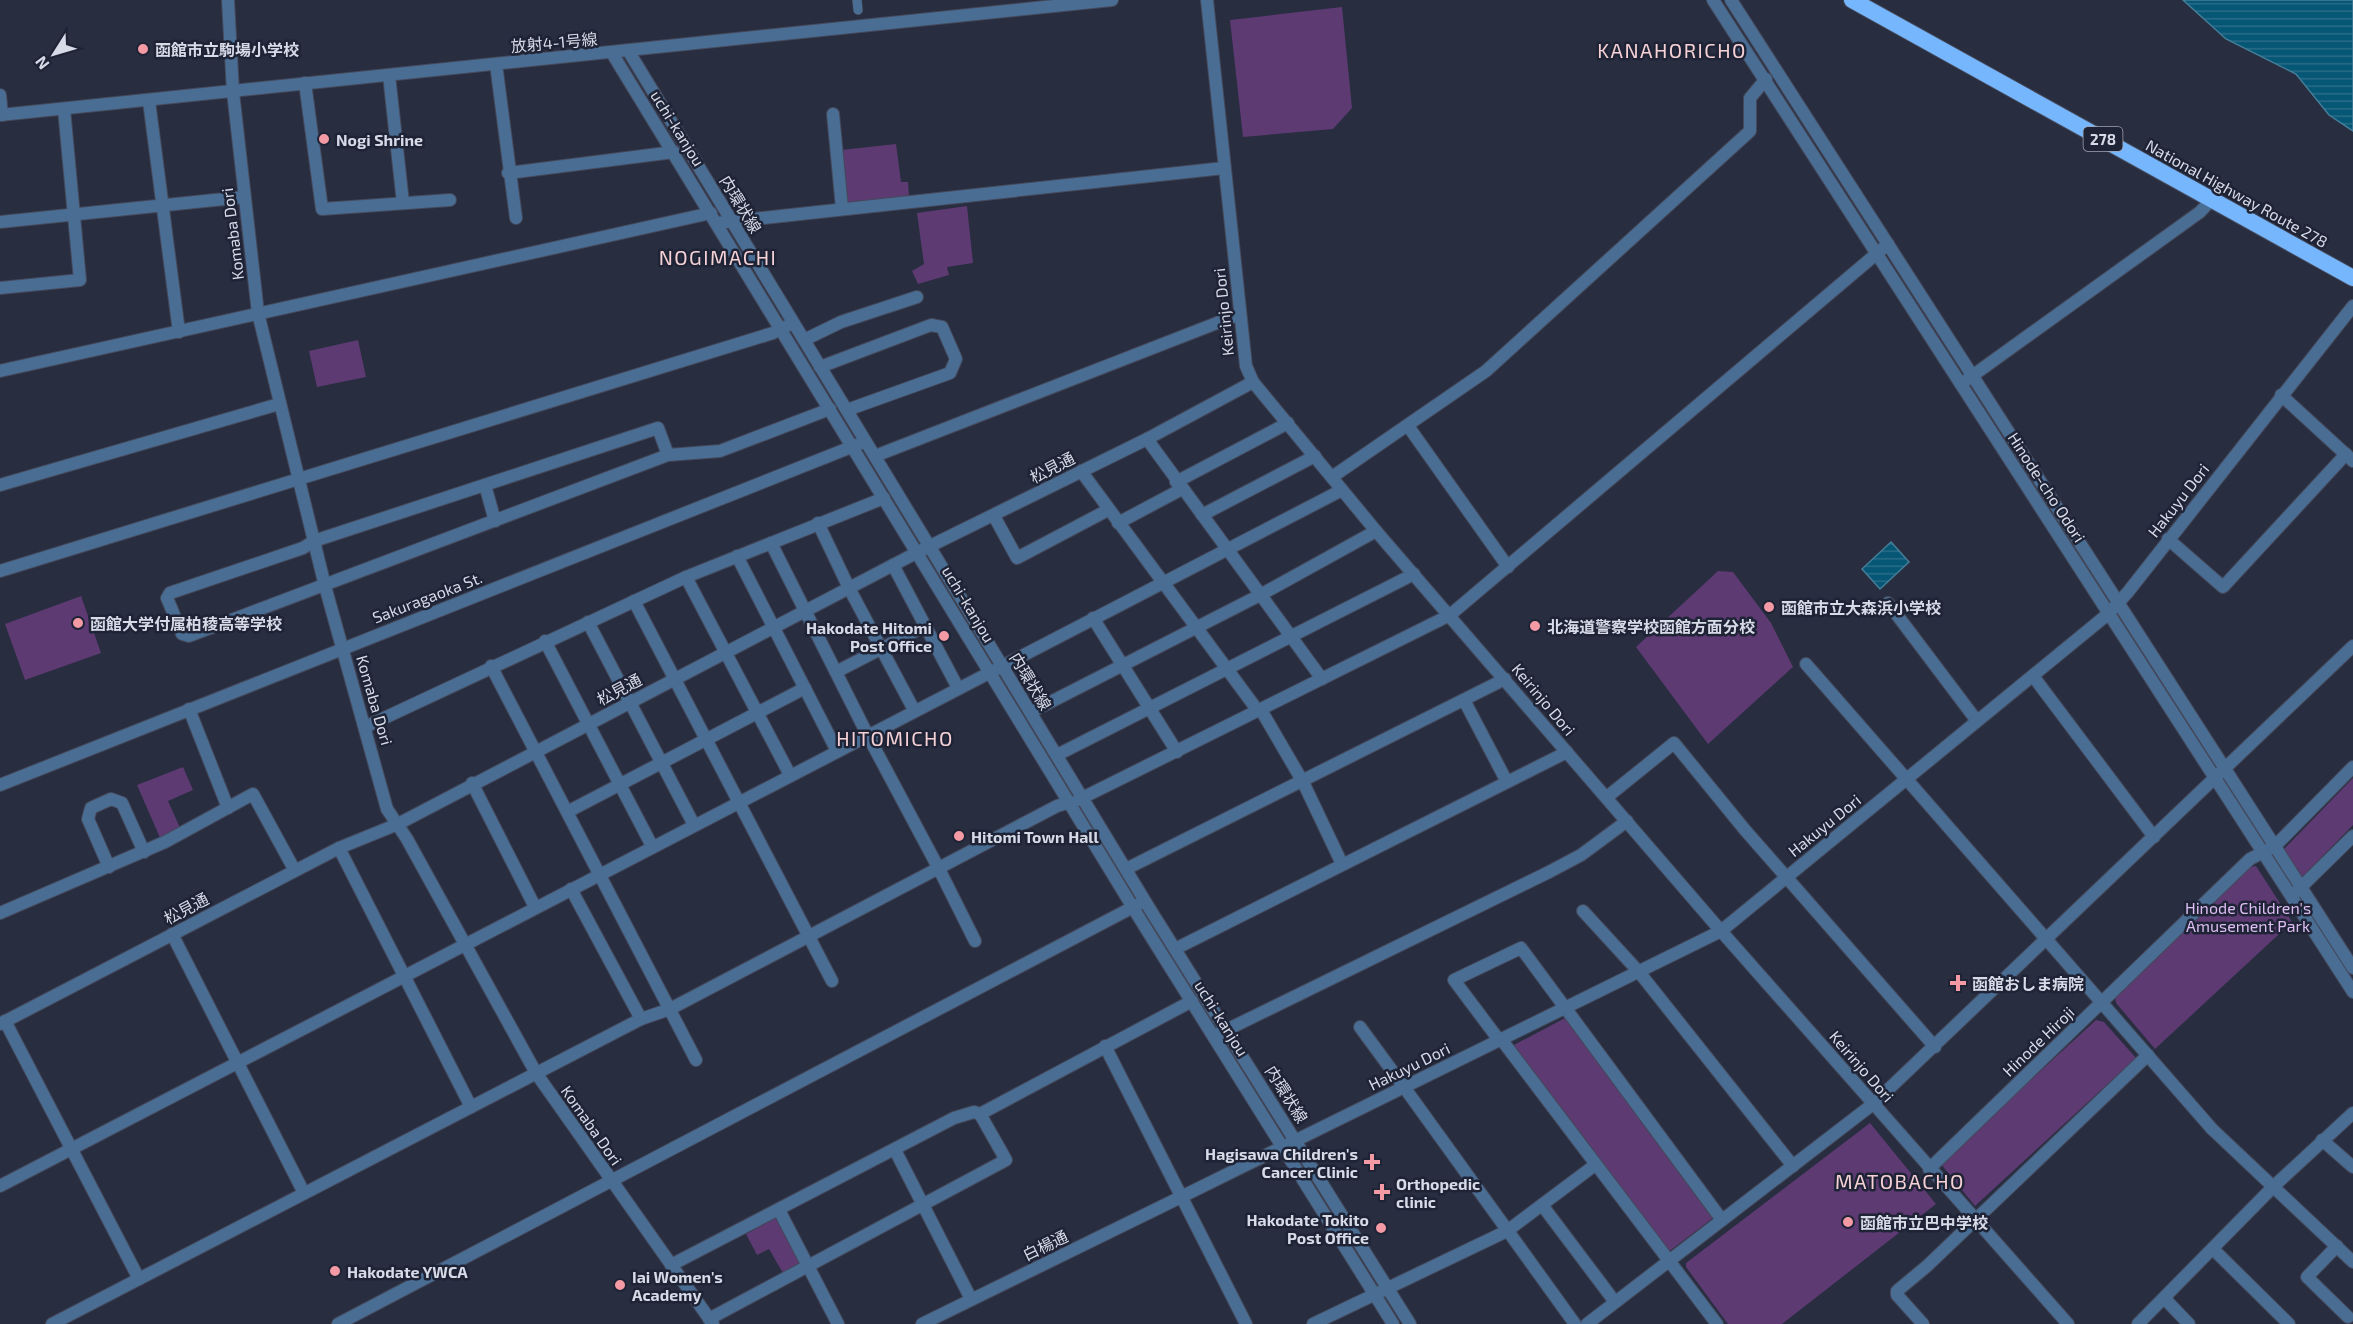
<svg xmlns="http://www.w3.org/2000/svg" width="2353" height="1324" font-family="'Exo 2','Noto Sans JP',sans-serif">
<defs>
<pattern id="water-rules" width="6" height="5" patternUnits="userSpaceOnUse" patternTransform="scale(1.5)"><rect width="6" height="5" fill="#065675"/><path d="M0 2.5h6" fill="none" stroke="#2a6e89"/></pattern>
</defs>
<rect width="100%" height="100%" fill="#282d40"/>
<!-- green -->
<g fill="#5d3a72">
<path d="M1342,7l10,101 -19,21 -90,8 -13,-117z"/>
<path d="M896,144l5,38h7l1,14 -62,7 -6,-53z"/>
<path d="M967,206l6,57 -26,4 2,8 -31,9 -6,-13 12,-7 -7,-51z"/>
<path d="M358,340l8,37 -49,10 -8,-36z"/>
<path d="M1718,571l15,1 38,51 22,44 -85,77 -72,-97z"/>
<path d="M81,596l20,57 -76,27 -20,-56z"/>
<path d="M183,767l10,23 -25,11 13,29 -20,10 -24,-55z"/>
<path d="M2353,778v47l-51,52 -18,-28z"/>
<path d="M2256,866l36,56 -137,127 -39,-46 -1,-7 135,-129z"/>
<path d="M1565,1018l148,200 -46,35 -155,-207z"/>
<path d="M2096,1020l8,2 32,36 -161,148 -35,-43z"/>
<path d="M1870,1123l66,81 -154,120h-54l-42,-57v-4z"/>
<path d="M777,1217l27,45 -21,11 -14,-24 -12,6 -11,-21z"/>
</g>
<!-- water -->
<g fill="url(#water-rules)" stroke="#457e98" stroke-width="1.5">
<path d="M2183,0h170v131l-24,-16 -33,-41 -70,-35z"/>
<path d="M1891,542l18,20 -29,27 -18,-20z"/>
</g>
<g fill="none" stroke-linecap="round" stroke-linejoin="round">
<defs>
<path id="pedestrian" d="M857,0l1,10"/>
<g id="minor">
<path d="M496,64l20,154"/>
<path d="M389,75l14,128"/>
<path d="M305,83l17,126 128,-9"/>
<path d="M149,101l30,231"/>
<path d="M833,114l9,94"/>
<path d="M508,173l166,-21"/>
<path d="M0,222l244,-25"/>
<path d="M717,223l507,-55"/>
<path d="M0,288l80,-8 -16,-171"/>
<path d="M804,340l37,-18 76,-25"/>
<path d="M820,367l111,-42 11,2 14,32 -6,14 -103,37"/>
<path d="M0,371l711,-158"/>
<path d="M1961,384l239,-172 13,-14"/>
<path d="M2281,395l72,66"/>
<path d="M1408,426l100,141"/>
<path d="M1147,439l175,240"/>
<path d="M668,455l-10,-27 -344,113 -11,7 -133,45 -3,5 15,36 7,2 479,-181 52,-4 110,-42"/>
<path d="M875,456l365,-142"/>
<path d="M1081,471l177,240"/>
<path d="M1332,477l154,-106 264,-240v-33l16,-19"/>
<path d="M1176,482l112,-59"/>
<path d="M0,485l279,-81"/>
<path d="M485,485l10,36"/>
<path d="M1202,515l113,-59"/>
<path d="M994,516l23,42 91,-48"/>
<path d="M818,523l31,65 65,122"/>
<path d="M1118,523l64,-34"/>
<path d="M2168,539l55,48 123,-133"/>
<path d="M771,543l96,191 72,135 36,72"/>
<path d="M737,556l100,195"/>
<path d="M893,565l65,123"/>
<path d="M686,577l104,198"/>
<path d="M634,601l198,380"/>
<path d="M1888,603l89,118"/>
<path d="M1450,615l438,-371"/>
<path d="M1093,618l84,134"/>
<path d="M588,622l106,203"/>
<path d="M545,641l107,205"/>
<path d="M1806,664l406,465"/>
<path d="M491,666l205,394"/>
<path d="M836,672l89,-46"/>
<path d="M991,672l351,-182"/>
<path d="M2033,676l121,161"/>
<path d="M1464,700l43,82"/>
<path d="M189,709l39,99"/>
<path d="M1261,710l42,72 39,82"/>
<path d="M1031,712l231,-118 114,-63"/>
<path d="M365,727l321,-150 198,-79"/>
<path d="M1057,755l357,-181"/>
<path d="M472,783l63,124"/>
<path d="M1607,797l67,-54 71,87 190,217"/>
<path d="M569,811l236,-123"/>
<path d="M109,867l-21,-48 3,-11 20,-9 11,4 22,49"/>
<path d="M1126,869l379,-190"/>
<path d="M571,889l70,130"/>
<path d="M2294,894l59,-58"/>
<path d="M1583,911l56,61 154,194"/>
<path d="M0,913l165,-71 88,-48 41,75"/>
<path d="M172,934l132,259"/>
<path d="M1175,949l392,-197"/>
<path d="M5,1021l134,258"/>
<path d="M0,1024l339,-176 132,259"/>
<path d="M1214,1036l335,-164 32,-17 46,-34"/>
<path d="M1501,1039l216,285"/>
<path d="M1499,1040l-45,-60 67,-32 201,272"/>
<path d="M1105,1046l141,278"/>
<path d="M1404,1087l171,237"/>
<path d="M2322,1140l31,27"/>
<path d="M895,1150l76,149"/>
<path d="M1929,1169l321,-310 25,-13 78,-79"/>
<path d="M1542,1205l73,97"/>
<path d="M779,1210l59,114"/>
<path d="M2337,1246l-30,31 41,40"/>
<path d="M2213,1249l76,75"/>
<path d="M671,1265l283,-147 20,-6 6,2 212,-113"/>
<path d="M2164,1298l25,26"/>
<path d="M709,1319l297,-159 -26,-46"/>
<path d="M52,1324l589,-305 29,-10 387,-203 13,-4"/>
<path d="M922,1324l261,-128"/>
<path d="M1313,1324l194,-93 88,-66"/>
<path d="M1587,1324l286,-220 480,-458"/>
<path d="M1923,1324l-26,-29v-4l30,-25 221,-211"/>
<path d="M2138,1324l136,-138 79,-73"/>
</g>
<g id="tertiary">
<path d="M228,0l5,92 25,221 67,273 62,223 20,30 129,234 177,251"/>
<path d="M1207,0l39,366 7,16 123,149 345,400 347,393"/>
<path d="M1713,0l640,992"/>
<path d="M1731,0l622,968"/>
<path d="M629,52l522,859 259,413"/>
<path d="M612,53l528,866 253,405"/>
<path d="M0,95l2,20"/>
<path d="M0,115l1112,-115"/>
<path d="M0,571l773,-238 14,-7"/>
<path d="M0,785l859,-341"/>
<path d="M1078,800l372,-185"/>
<path d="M339,848l59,-24 520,-272 229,-113 106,-57"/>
<path d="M1360,1027l44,60"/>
<path d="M2212,1129l141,133"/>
<path d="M0,1186l991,-514"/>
<path d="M1183,1196l538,-265 387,-317 20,-22 225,-286"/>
<path d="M338,1324l801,-420"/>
</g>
<path id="trunk" d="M1852,0l501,278"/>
</defs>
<!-- pedestrian casing -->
<use href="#pedestrian" stroke="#44495b" stroke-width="10"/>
<!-- minor casing -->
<use href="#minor" stroke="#44495b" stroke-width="14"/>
<!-- tertiary casing -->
<use href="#tertiary" stroke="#44495b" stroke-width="14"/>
<!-- trunk casing -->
<use href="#trunk" stroke="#44495b" stroke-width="18"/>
<!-- pedestrian -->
<use href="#pedestrian" stroke="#4a6d94" stroke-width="9"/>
<!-- minor -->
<use href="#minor" stroke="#4a6d94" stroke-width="12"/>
<!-- tertiary -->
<use href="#tertiary" stroke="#4a6d94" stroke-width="12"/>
<!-- trunk -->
<use href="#trunk" stroke="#76b6fc" stroke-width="16"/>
</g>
<!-- markers -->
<g fill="#f49aa5" stroke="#1e2336" stroke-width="2">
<circle cx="143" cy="49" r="6"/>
<circle cx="324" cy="139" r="6"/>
<circle cx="1769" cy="607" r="6"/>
<circle cx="78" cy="623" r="6"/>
<circle cx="1535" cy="626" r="6"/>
<circle cx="944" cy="636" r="6"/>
<circle cx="959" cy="836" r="6"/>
<path d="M1955 974h6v6h6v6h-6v6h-6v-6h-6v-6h6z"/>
<path d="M1369 1153h6v6h6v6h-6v6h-6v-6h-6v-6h6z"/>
<path d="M1379 1183h6v6h6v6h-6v6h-6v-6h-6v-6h6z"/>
<circle cx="1848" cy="1222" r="6"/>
<circle cx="1381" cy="1228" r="6"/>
<circle cx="335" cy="1271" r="6"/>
<circle cx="620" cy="1285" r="6"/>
</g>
<g text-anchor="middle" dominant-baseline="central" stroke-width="5" stroke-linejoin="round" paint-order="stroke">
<!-- shield labels -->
<rect fill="#1e2336" stroke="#a0a4b3" stroke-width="1.5" x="2083.5" y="127" width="39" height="24" rx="4.5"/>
<g font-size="15" font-weight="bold" fill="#d7dbe8">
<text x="2103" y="139">278</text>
</g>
<!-- street labels -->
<g font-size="16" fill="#d7dbe8" stroke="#1e2336">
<text transform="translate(554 42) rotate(-5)">放射4-1号線</text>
<text transform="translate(678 128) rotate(58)">uchi-kanjou</text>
<text transform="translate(2237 193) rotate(29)">National Highway Route 278</text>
<text transform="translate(741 204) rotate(59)">内環状線</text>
<text transform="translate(232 234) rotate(-97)">Komaba Dori</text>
<text transform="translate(1223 312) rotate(-96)">Keirinjo Dori</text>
<text transform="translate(1052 467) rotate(-27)">松見通</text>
<text transform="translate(2047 487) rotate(57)">Hinode-cho Odori</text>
<text transform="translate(2178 500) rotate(-52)">Hakuyu Dori</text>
<text transform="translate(427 597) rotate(-21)">Sakuragaoka St.</text>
<text transform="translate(969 604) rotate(59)">uchi-kanjou</text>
<text transform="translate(1031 681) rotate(59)">内環状線</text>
<text transform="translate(619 689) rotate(-28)">松見通</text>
<text transform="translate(1544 699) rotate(50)">Keirinjo Dori</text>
<text transform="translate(375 700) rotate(74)">Komaba Dori</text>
<text transform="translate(1824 825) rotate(-39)">Hakuyu Dori</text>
<text transform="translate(186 908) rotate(-28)">松見通</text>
<text transform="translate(1222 1018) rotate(58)">uchi-kanjou</text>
<text transform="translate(2038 1041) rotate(-44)">Hinode Hiroji</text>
<text transform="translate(1409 1066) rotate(-26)">Hakuyu Dori</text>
<text transform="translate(1862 1066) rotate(49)">Keirinjo Dori</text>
<text transform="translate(1287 1094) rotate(58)">内環状線</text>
<text transform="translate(592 1125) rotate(55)">Komaba Dori</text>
<text transform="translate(1045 1245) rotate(-26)">白楊通</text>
</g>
<!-- poi labels -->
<g font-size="16" font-weight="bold" fill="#d7dbe8" stroke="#1e2336" text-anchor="start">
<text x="155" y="49">函館市立駒場小学校</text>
<text x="336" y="139">Nogi Shrine</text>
<text x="1781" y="607">函館市立大森浜小学校</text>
<text x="90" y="623">函館大学付属柏稜高等学校</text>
<text x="1547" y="626">北海道警察学校函館方面分校</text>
<text x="932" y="627" text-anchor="end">Hakodate Hitomi<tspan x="932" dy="18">Post Office</tspan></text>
<text x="971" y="836">Hitomi Town Hall</text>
<text x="1972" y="983">函館おしま病院</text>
<text x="1358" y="1153" text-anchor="end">Hagisawa Children's<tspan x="1358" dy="18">Cancer Clinic</tspan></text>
<text x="1396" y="1183">Orthopedic<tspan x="1396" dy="18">clinic</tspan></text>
<text x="1369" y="1219" text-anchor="end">Hakodate Tokito<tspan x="1369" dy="18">Post Office</tspan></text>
<text x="1860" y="1222">函館市立巴中学校</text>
<text x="347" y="1271">Hakodate YWCA</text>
<text x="632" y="1276">Iai Women's<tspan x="632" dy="18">Academy</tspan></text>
</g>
<!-- park labels -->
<g font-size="16" fill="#debef3" stroke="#1e2336">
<text x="2248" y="907">Hinode Children's<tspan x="2248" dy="18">Amusement Park</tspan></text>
</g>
<!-- quarter labels -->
<g font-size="20" letter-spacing="1.5" fill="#f5d1d5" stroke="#1e2336">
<text x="1672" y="50">KANAHORICHO</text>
<text x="718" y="257">NOGIMACHI</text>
<text x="895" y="738">HITOMICHO</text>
<text x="1900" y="1181">MATOBACHO</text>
</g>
</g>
<!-- north arrow -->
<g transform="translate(54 54) rotate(233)" stroke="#1e2336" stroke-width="4.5" paint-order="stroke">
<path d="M0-4.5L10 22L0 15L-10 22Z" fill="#d7dbe8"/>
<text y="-9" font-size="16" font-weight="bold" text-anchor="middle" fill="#d7dbe8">N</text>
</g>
</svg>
